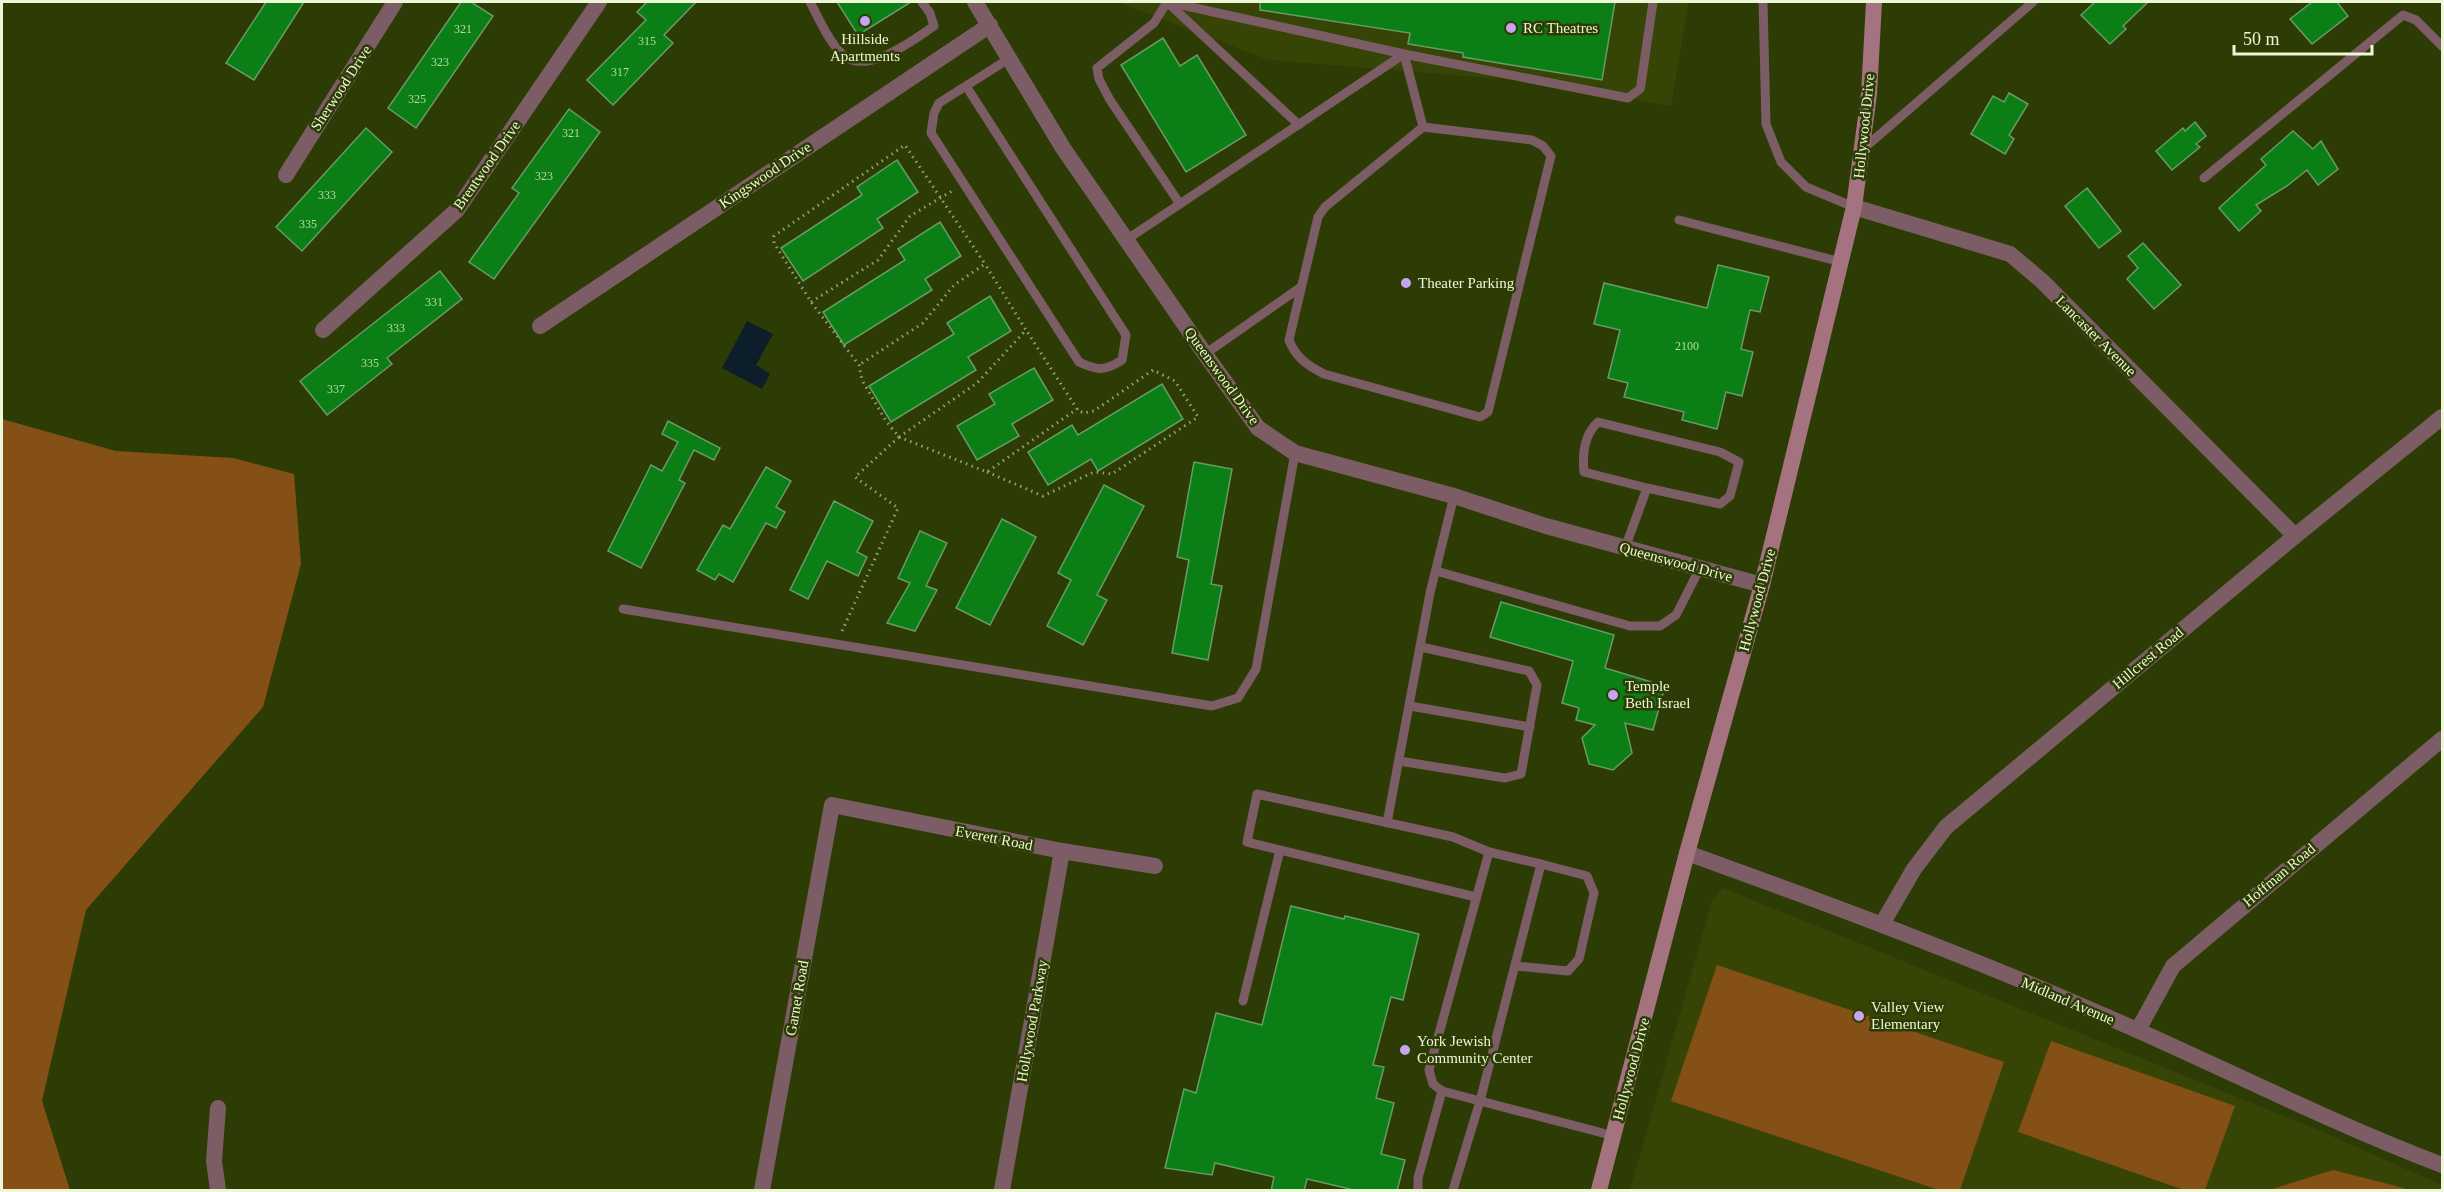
<svg xmlns="http://www.w3.org/2000/svg" width="2444" height="1192" font-family="Georgia,serif">
<rect width="100%" height="100%" fill="#2d3b05"/>
<!-- built -->
<g fill="#364506">
<path d="M1117,2h572l-18,104 -121,-23 -281,-23z"/>
<path d="M1723,888l600,244 119,53v5h-812l82,-289z"/>
</g>
<!-- green -->
<g fill="#855015">
<path d="M2,419l114,32 117,7 61,16 7,90 -38,143 -177,203 -44,191 28,89h-68z"/>
<path d="M1717,965l287,97 -44,128h-21l-268,-89z"/>
<path d="M2051,1041l184,65 -30,84h-21l-166,-58z"/>
<path d="M2333,1170l67,17 9,3h-140z"/>
</g>
<!-- water -->
<path fill="#0d1e2b" d="M747,321l26,13 -17,31 14,9 -8,15 -40,-21z"/>
<!-- building -->
<g fill="#0b7f15" stroke="#699b66" stroke-width="1.5">
<path d="M266,2h38l-50,78 -28,-17z"/>
<path d="M461,2h10l22,14 -77,112 -28,-20z"/>
<path d="M647,2h49l-32,33 9,8 -60,62 -26,-25 59,-60 -9,-8z"/>
<path d="M837,2h74l-53,33z"/>
<path d="M1260,2h355l-13,78 -139,-23v-4l-55,-9 2,-11 -150,-23z"/>
<path d="M2095,2h53l-25,24 3,3 -16,15 -29,-29z"/>
<path d="M2312,2h25l11,14 -36,28 -22,-25z"/>
<path d="M1163,38l17,28 17,-11 49,80 -60,37 -65,-107z"/>
<path d="M2009,93l19,11 -19,31 5,4 -9,15 -34,-20 22,-38 11,6z"/>
<path d="M569,109l31,23 -106,147 -25,-17 50,-69 -7,-5z"/>
<path d="M2195,122l11,14 -10,8 4,3 -28,23 -16,-19 27,-23 2,3z"/>
<path d="M366,128l26,24 -90,99 -26,-24z"/>
<path d="M2293,131l20,18 8,-8 17,28 -20,16 -11,-15 -20,16 -31,19 5,6 -22,20 -20,-23 47,-43 -5,-6z"/>
<path d="M897,160l21,32 -41,27 6,9 -80,53 -22,-33 81,-53 -5,-8z"/>
<path d="M2087,188l34,43 -22,17 -34,-42z"/>
<path d="M940,222l21,34 -36,23 7,11 -88,55 -21,-33 82,-52 -7,-11z"/>
<path d="M2143,243l38,42 -27,24 -27,-30 11,-11 -10,-12z"/>
<path d="M1718,265l51,12 -9,35 -10,-2 -9,39 12,3 -11,44 -16,-4 -9,37 -35,-9 2,-8 -60,-15 4,-14 -20,-5 12,-48 -26,-6 10,-41 103,25z"/>
<path d="M440,271l22,28 -75,59 5,6 -65,51 -27,-34z"/>
<path d="M990,296l21,35 -43,26 8,13 -85,52 -22,-36 85,-52 -7,-11z"/>
<path d="M1034,368l19,32 -41,24 7,12 -42,24 -20,-34 38,-22 -6,-10z"/>
<path d="M1162,384l21,35 -85,52 -7,-12 -43,26 -20,-33 44,-27 6,10z"/>
<path d="M668,421l52,27 -6,12 -20,-10 -15,30 6,3 -44,85 -33,-17 43,-86 11,6 16,-29 -16,-8z"/>
<path d="M1194,462l38,7 -21,115 11,2 -14,74 -36,-7 17,-93 -12,-3z"/>
<path d="M766,467l25,14 -15,26 9,5 -9,16 -10,-5 -33,59 -14,-8 -4,6 -18,-10 26,-45 7,4z"/>
<path d="M1104,485l40,21 -47,89 10,5 -24,45 -36,-19 24,-46 -13,-7z"/>
<path d="M834,501l39,20 -16,31 10,5 -9,19 -31,-15 -19,38 -18,-9z"/>
<path d="M1002,519l34,18 -46,88 -34,-17z"/>
<path d="M920,531l27,12 -21,43 11,4 -22,41 -28,-8 23,-40 -12,-5z"/>
<path d="M1501,602l113,33 -9,33 60,18 -12,44 -28,-7 7,30 -19,17 -24,-6 -7,-26 13,-13 -19,-5 3,-12 -17,-5 11,-42 -83,-24z"/>
<path d="M1291,906l53,13 1,-3 74,18 -16,66 -12,-3 -18,68 11,2 -8,31 18,5 -13,51 24,6 -8,31h-48l1,-2 -43,-10 -3,12h-33l3,-14 -59,-14 -3,12 -47,-7 19,-79 12,4 20,-80 46,12z"/>
</g>
<g fill="none" stroke-linecap="round" stroke-linejoin="round">
<!-- path -->
<g stroke="#94a175" stroke-width="3" stroke-dasharray="1.5 4.5" stroke-linecap="butt">
<path d="M811,302l67,-42 32,-44 42,-25"/>
<path d="M899,437l88,35 90,-63 -51,-79"/>
<path d="M899,437l78,-54 49,-53 -41,-66"/>
<path d="M987,472l56,24 51,-24 18,2 86,-57 -23,-36 -22,-11 -59,41 -11,2 -6,-4"/>
<path d="M842,631l56,-123 -43,-31 44,-40 -13,-16 -24,-41 -3,-15 -48,-63 -37,-59v-7l131,-91 80,119 -31,21 -31,38 -64,42"/>
</g>
<!-- service -->
<g stroke="#7d5d65" stroke-width="9">
<path d="M810,2c9,17 18,38 32,52 24,23 71,-14 92,-28l-4,-13 -8,-11"/>
<path d="M1168,2l236,52 19,73"/>
<path d="M1763,2l3,122 15,38 25,25 48,20"/>
<path d="M966,86l160,249 -4,25c-17,11 -24,11 -43,2l-148,-229 3,-20 5,-10 71,-45"/>
<path d="M1423,127l109,13 11,6 8,10 -63,256 -8,5 -156,-43c-17,-9 -28,-16 -35,-34l29,-123 7,-10z"/>
<path d="M1862,150l171,-148"/>
<path d="M2204,178l199,-163 13,5 26,26"/>
<path d="M1180,204l-70,-104 -11,-21 -2,-11 57,-45 13,-21 132,123"/>
<path d="M1679,220l162,42"/>
<path d="M1126,240l278,-186 224,44 12,-9 1,-5 12,-82"/>
<path d="M1205,354l96,-67"/>
<path d="M1625,548l22,-60 73,16 10,-8 9,-34 -19,-10 -122,-30c-14,13 -16,31 -14,50l63,16"/>
<path d="M1436,571l194,55h30l16,-11 24,-47"/>
<path d="M623,609l589,97 26,-8 18,-29 39,-216"/>
<path d="M1410,706l120,21"/>
<path d="M1399,761l106,17 16,-4 16,-89 -8,-14 -108,-24"/>
<path d="M1387,823l43,-230 24,-97"/>
<path d="M1476,897l-229,-55 10,-48 196,43 36,15"/>
<path d="M1515,966l53,5 11,-12 15,-66 -7,-17 -46,-12"/>
<path d="M1243,1001l37,-151"/>
<path d="M1418,1190v-12l24,-87"/>
<path d="M1453,1190l27,-89 61,-237 -52,-12 -60,218 4,14 9,7 172,45"/>
</g>
<!-- minor -->
<g stroke="#7d5d65" stroke-width="16">
<path d="M286,175l109,-173"/>
<path d="M1854,207l156,47 32,27 253,255"/>
<path d="M540,326l450,-301"/>
<path d="M323,330l134,-120 142,-208"/>
<path d="M1687,853c153,55 305,112 452,178 101,45 200,95 303,134"/>
<path d="M1882,924l32,-55 32,-42 349,-291 147,-119"/>
<path d="M2138,1030l35,-64 269,-227"/>
<path d="M218,1108l-4,53 4,29"/>
<path d="M762,1190l70,-385 230,46 93,15"/>
<path d="M1002,1190l60,-339"/>
</g>
<!-- tertiary -->
<path stroke="#7d5d65" stroke-width="16" d="M975,2l88,146 142,206 53,74 37,25 159,43 92,30 216,59"/>
<!-- secondary -->
<path stroke="#a5737f" stroke-width="16" d="M1599,1190l88,-337 75,-268 92,-378 15,-113 5,-92"/>
</g>
<!-- markers -->
<g fill="#c6a6f0" stroke="#2d3b05" stroke-width="2">
<circle cx="865" cy="21" r="6"/>
<circle cx="1511" cy="28" r="6"/>
<circle cx="1406" cy="283" r="6"/>
<circle cx="1613" cy="695" r="6"/>
<circle cx="1859" cy="1016" r="6"/>
<circle cx="1405" cy="1050" r="6"/>
</g>
<g text-anchor="middle" dominant-baseline="central" stroke-width="5" stroke-linejoin="round" paint-order="stroke">
<!-- number labels -->
<g font-size="12" fill="#b4daa5">
<text x="463" y="29">321</text>
<text x="647" y="41">315</text>
<text x="440" y="62">323</text>
<text x="620" y="72">317</text>
<text x="417" y="99">325</text>
<text x="571" y="133">321</text>
<text x="544" y="176">323</text>
<text x="327" y="195">333</text>
<text x="308" y="224">335</text>
<text x="434" y="302">331</text>
<text x="396" y="328">333</text>
<text x="1687" y="346">2100</text>
<text x="370" y="363">335</text>
<text x="336" y="389">337</text>
</g>
<!-- poi labels -->
<g font-size="15" fill="#ecf8d5" stroke="#2d3b05" text-anchor="start">
<text x="1523" y="28">RC Theatres</text>
<text x="865" y="39" text-anchor="middle">Hillside<tspan x="865" dy="17">Apartments</tspan></text>
<text x="1418" y="283">Theater Parking</text>
<text x="1625" y="686">Temple<tspan x="1625" dy="17">Beth Israel</tspan></text>
<text x="1871" y="1007">Valley View<tspan x="1871" dy="17">Elementary</tspan></text>
<text x="1417" y="1041">York Jewish<tspan x="1417" dy="17">Community Center</tspan></text>
</g>
<!-- street labels -->
<g font-size="15" fill="#ecf8d5" stroke="#2d3b05">
<text transform="translate(341 88) rotate(-57)">Sherwood Drive</text>
<text transform="translate(1864 126) rotate(-84)">Hollywood Drive</text>
<text transform="translate(487 165) rotate(-55)">Brentwood Drive</text>
<text transform="translate(765 175) rotate(-34)">Kingswood Drive</text>
<text transform="translate(2096 336) rotate(45)">Lancaster Avenue</text>
<text transform="translate(1222 376) rotate(54)">Queenswood Drive</text>
<text transform="translate(1676 562) rotate(15)">Queenswood Drive</text>
<text transform="translate(1757 600) rotate(-75)">Hollywood Drive</text>
<text transform="translate(2148 658) rotate(-40)">Hillcrest Road</text>
<text transform="translate(994 838) rotate(11)">Everett Road</text>
<text transform="translate(2279 875) rotate(-40)">Hoffman Road</text>
<text transform="translate(797 998) rotate(-80)">Garnet Road</text>
<text transform="translate(2068 1001) rotate(23)">Midland Avenue</text>
<text transform="translate(1032 1021) rotate(-80)">Hollywood Parkway</text>
<text transform="translate(1631 1069) rotate(-75)">Hollywood Drive</text>
</g>
</g>
<!-- border -->
<rect width="2444" height="1192" fill="none" stroke="#ecf8d5" stroke-width="6"/>
<!-- scale -->
<path d="M2234 45v9h138v-9" fill="none" stroke="#ecf8d5" stroke-width="3"/>
<text x="2243" y="45" font-size="18" fill="#ecf8d5" stroke="#2d3b05" stroke-width="4.5" paint-order="stroke">50 m</text>
</svg>
